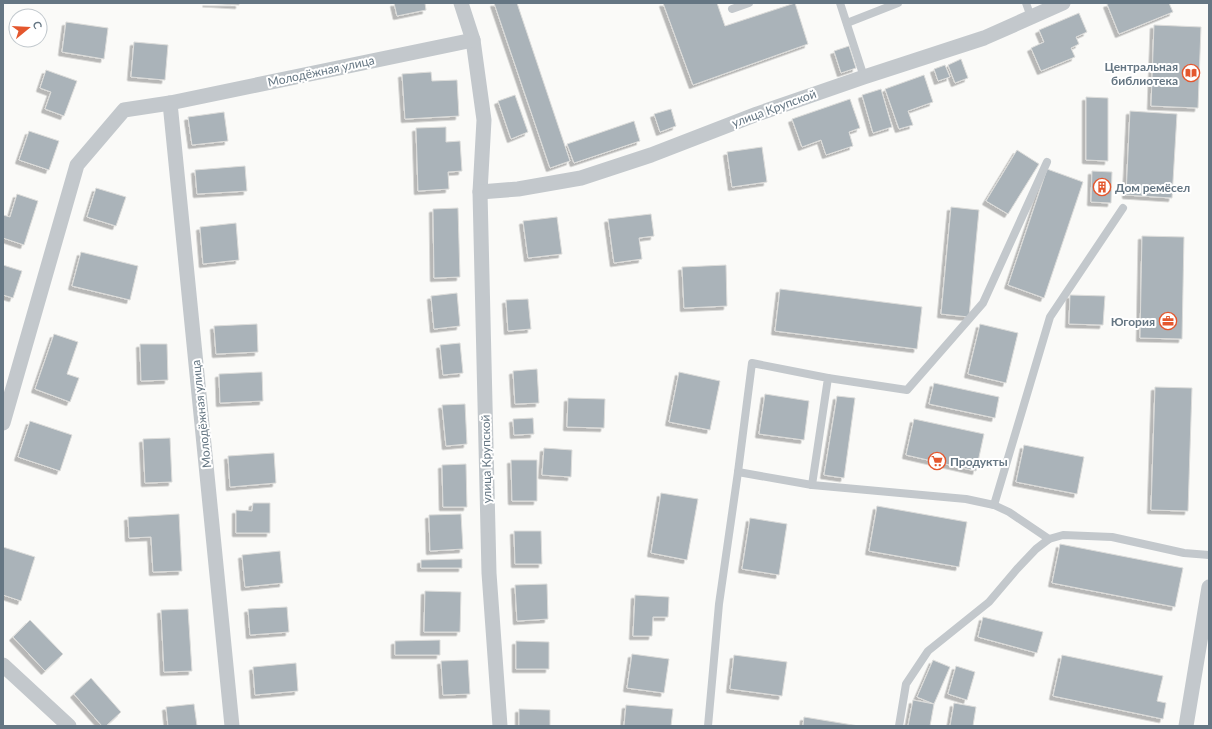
<svg xmlns="http://www.w3.org/2000/svg" width="1212" height="729" font-family="Lato,sans-serif">
<defs>
<filter id="shadow"><feDropShadow dx="-3.5" dy="3.5" stdDeviation="0" flood-color="#0004"/></filter>
</defs>
<rect width="100%" height="100%" fill="#fafaf8"/>
<!-- building -->
<g fill="#aab3b9" stroke="#dcdcda" filter="url(#shadow)">
<path d="M206,3h33v2z"/>
<path d="M394,3h31l1,7 -29,6z"/>
<path d="M494,3h23l53,158 -20,7z"/>
<path d="M663,3h54l8,23 70,-23 13,41 -115,41z"/>
<path d="M1111,3h58l4,9 -54,22 -12,-30z"/>
<path d="M1079,13l8,19 -11,5 3,7 -8,4 4,9 -34,14 -10,-23 13,-6 -5,-12z"/>
<path d="M66,22l42,6 -4,31 -42,-7z"/>
<path d="M1154,25l47,2 -3,81 -47,-2z"/>
<path d="M134,42l34,3 -3,35 -34,-3z"/>
<path d="M849,46l7,22 -15,5 -7,-22z"/>
<path d="M961,59l7,19 -13,5 -7,-18z"/>
<path d="M945,65l5,12 -12,4 -4,-12z"/>
<path d="M46,70l31,11 -13,35 -19,-7 6,-17 -11,-4z"/>
<path d="M431,72l1,9 25,-1 2,36 -54,3 -3,-45z"/>
<path d="M924,75l9,27 -25,9 5,14 -14,4 -14,-40z"/>
<path d="M881,89l11,38 -19,6 -11,-38z"/>
<path d="M515,95l13,37 -17,7 -13,-38z"/>
<path d="M1086,97l22,1v63l-22,-1z"/>
<path d="M850,99l10,29 -11,4 4,14 -27,9 -5,-15 -19,7 -10,-28z"/>
<path d="M671,109l5,17 -16,6 -6,-18z"/>
<path d="M1130,111l47,3 -5,84 -46,-3z"/>
<path d="M224,112l4,29 -36,4 -4,-28z"/>
<path d="M634,121l6,20 -66,22 -7,-19z"/>
<path d="M446,127v15l14,-1 2,30 -14,1 1,17 -31,2 -2,-63z"/>
<path d="M29,131l30,10 -10,29 -30,-10z"/>
<path d="M762,147l5,35 -35,5 -5,-35z"/>
<path d="M1017,150l22,14 -31,50 -22,-13z"/>
<path d="M245,166l2,25 -50,3 -2,-24z"/>
<path d="M1047,169l36,13 -39,116 -36,-13z"/>
<path d="M1092,171l20,1 -1,31 -20,-1z"/>
<path d="M96,188l30,9 -10,29 -29,-9z"/>
<path d="M17,194l21,7 -14,44 -21,-7v-23l7,2z"/>
<path d="M951,207l28,3 -10,107 -28,-3z"/>
<path d="M458,208l2,69 -26,1 -1,-69z"/>
<path d="M651,214l3,22 -15,2 3,21 -28,4 -6,-44z"/>
<path d="M557,217l5,37 -34,4 -5,-37z"/>
<path d="M236,223l3,37 -36,4 -3,-37z"/>
<path d="M1142,236l42,1 -2,102 -42,-1z"/>
<path d="M81,252l57,14 -8,34 -58,-14z"/>
<path d="M3,265l19,6 -9,27 -10,-3z"/>
<path d="M726,265l1,41 -43,2 -2,-41z"/>
<path d="M780,289l142,18 -5,42 -142,-18z"/>
<path d="M457,293l3,33 -26,3 -3,-33z"/>
<path d="M1070,295l35,1 -2,29 -34,-1z"/>
<path d="M528,299l3,30 -23,2 -2,-31z"/>
<path d="M257,324l1,28 -42,2 -2,-28z"/>
<path d="M980,324l38,9 -12,50 -38,-9z"/>
<path d="M54,334l24,8 -11,32 12,4 -9,24 -35,-13z"/>
<path d="M460,343l3,30 -20,2 -3,-30z"/>
<path d="M140,344h27l1,36 -27,1z"/>
<path d="M537,369l2,34 -24,1 -2,-33z"/>
<path d="M262,372l1,29 -43,2 -1,-29z"/>
<path d="M679,372l41,9 -10,49 -41,-8z"/>
<path d="M934,383l65,14 -4,21 -66,-14z"/>
<path d="M1155,387l37,1 -4,123 -37,-1z"/>
<path d="M765,394l44,7 -5,39 -45,-6z"/>
<path d="M837,396l18,2 -11,80 -20,-3z"/>
<path d="M568,398l37,1 -1,29 -37,-1z"/>
<path d="M465,404l2,40 -21,2 -4,-41z"/>
<path d="M533,418l1,16 -20,1 -1,-16z"/>
<path d="M914,419l70,15 -8,37 -70,-16z"/>
<path d="M30,421l42,14 -12,36 -42,-14z"/>
<path d="M170,438l2,44 -27,1 -2,-44z"/>
<path d="M1024,445l60,12 -7,37 -61,-12z"/>
<path d="M544,448l28,2 -1,27 -29,-2z"/>
<path d="M274,453l2,30 -46,4 -2,-31z"/>
<path d="M511,460h26v41h-25z"/>
<path d="M466,464l1,43h-24l-1,-42z"/>
<path d="M661,493l37,6 -11,61 -36,-7z"/>
<path d="M253,503h17v30h-34v-23l16,1z"/>
<path d="M877,506l90,16 -8,45 -90,-16z"/>
<path d="M179,514l3,57 -29,1 -2,-35 -22,1 -1,-21z"/>
<path d="M461,514l2,35 -33,2 -1,-36z"/>
<path d="M750,518l37,6 -8,51 -37,-6z"/>
<path d="M514,531h27l1,33h-27z"/>
<path d="M1060,544l123,24 -8,39 -123,-24z"/>
<path d="M3,547l32,10 -14,44 -18,-6z"/>
<path d="M280,551l3,32 -38,4 -3,-32z"/>
<path d="M462,559v9h-41v-8z"/>
<path d="M547,584l1,35 -31,2 -2,-36z"/>
<path d="M425,591l36,1 -1,40h-36z"/>
<path d="M635,595l34,2 -1,20h-15l-1,19h-19z"/>
<path d="M287,607l2,25 -39,3 -2,-26z"/>
<path d="M188,609l4,62 -28,1 -3,-62z"/>
<path d="M983,617l60,15 -6,21 -59,-16z"/>
<path d="M30,620l33,34 -18,17 -32,-34z"/>
<path d="M440,640v15h-45v-14z"/>
<path d="M516,641l33,1v27h-33z"/>
<path d="M632,654l37,5 -5,34 -37,-5z"/>
<path d="M734,655l53,7 -5,34 -52,-7z"/>
<path d="M1062,655l101,21 -6,25 9,2 -3,16 -110,-23z"/>
<path d="M468,660l2,34 -27,1 -2,-34z"/>
<path d="M933,660l17,7 -16,37 -17,-7z"/>
<path d="M296,663l2,28 -43,4 -2,-28z"/>
<path d="M956,666l19,6 -8,28 -19,-6z"/>
<path d="M91,678l30,34 -15,14h-4l-28,-32z"/>
<path d="M913,700l21,4 -4,22h-22z"/>
<path d="M954,703l22,4 -3,19h-23z"/>
<path d="M194,704l3,22h-29l-2,-19z"/>
<path d="M626,705l47,4 -2,17h-47z"/>
<path d="M519,709l31,1v16h-31z"/>
<path d="M804,717l55,9h-56z"/>
</g>
<g fill="none" stroke-linecap="round" stroke-linejoin="round">
<!-- service -->
<g stroke="#c3c8cc" stroke-width="8">
<path d="M840,3l24,74"/>
<path d="M1026,3l5,14"/>
<path d="M732,9l17,-6"/>
<path d="M847,23l51,-20"/>
<path d="M828,378l79,12 76,-87 64,-141"/>
<path d="M738,472l14,-109 76,15 -16,107 154,14 28,6 15,7 40,27"/>
<path d="M994,505l56,-188 73,-109"/>
<path d="M708,726l11,-122 19,-132 74,13"/>
<path d="M899,726l7,-42 22,-33 61,-49 28,-33 19,-20 13,-10 14,-4 49,2 72,16 25,2"/>
</g>
<!-- minor -->
<g stroke="#c3c8cc" stroke-width="15">
<path d="M461,3l12,37 11,80 -4,72 9,381 11,153"/>
<path d="M170,103l62,623"/>
<path d="M480,192l38,-3 63,-11 70,-23 106,-41 107,-37 120,-39 79,-35"/>
<path d="M3,423l74,-258 47,-55 46,-7 303,-63"/>
<path d="M3,665l66,61"/>
<path d="M1186,726l23,-139"/>
</g>
</g>
<!-- icons -->
<defs>
<symbol id="library-ring" viewBox="-11 -11 22 22"><circle r="9.5" fill="#fff" stroke="#e4572e" stroke-width="1.5"/><path d="M-6-4Q-3-5.5-.7-3.5V5Q-3 3-6 4ZM6-4Q3-5.5 .7-3.5V5Q3 3 6 4Z" fill="#e4572e"/></symbol>
<symbol id="building-ring" viewBox="-11 -11 22 22"><circle r="9.5" fill="#fff" stroke="#e4572e" stroke-width="1.5"/><path d="M-4-6H4V6H1V3H-1V6H-4ZM-2.5-4.3h1.7v1.8h-1.7ZM.8-4.3h1.7v1.8H.8ZM-2.5-1h1.7V.8h-1.7ZM.8-1h1.7V.8H.8Z" fill="#e4572e"/></symbol>
<symbol id="office-ring" viewBox="-11 -11 22 22"><circle r="9.5" fill="#fff" stroke="#e4572e" stroke-width="1.5"/><path d="M-6-3h4V-5.5h4V-3h4V5H-6ZM-1-4.5V-3h2v-1.5ZM-6 0V1H6V0Z" fill="#e4572e"/></symbol>
<symbol id="supermarket-ring" viewBox="-11 -11 22 22"><circle r="9.5" fill="#fff" stroke="#e4572e" stroke-width="1.5"/><path d="M-6-5.5h2.5l.6 2H6L4.5 2H-2.5L-4.4-4H-6ZM-1.5 3.2a1.3 1.3 0 1 0 .1 0ZM3 3.2a1.3 1.3 0 1 0 .1 0Z" fill="#e4572e"/></symbol>
</defs>
<g fill-rule="evenodd">
<use href="#library-ring" x="1181" y="63" width="20" height="20"/>
<use href="#building-ring" x="1092" y="177" width="20" height="20"/>
<use href="#office-ring" x="1158" y="311" width="20" height="20"/>
<use href="#supermarket-ring" x="927" y="451" width="20" height="20"/>
</g>
<g text-anchor="middle" dominant-baseline="central" stroke-width="4" stroke-linejoin="round" paint-order="stroke">
<!-- poi labels -->
<g font-size="12" font-weight="bold" fill="#657683" stroke="#fff" text-anchor="end">
<text x="1178" y="66">Центральная<tspan x="1178" dy="14">библиотека</tspan></text>
<text x="1115" y="187" text-anchor="start">Дом ремёсел</text>
<text x="1155" y="321">Югория</text>
<text x="950" y="461" text-anchor="start">Продукты</text>
</g>
<!-- street labels -->
<g font-size="12" fill="#657683" stroke="#fff">
<text transform="translate(321 71) rotate(-12)">Молодёжная улица</text>
<text transform="translate(774 108) rotate(-20)">улица Крупской</text>
<text transform="translate(201 414) rotate(-96)">Молодёжная улица</text>
<text transform="translate(486 459) rotate(-91)">улица Крупской</text>
</g>
</g>
<!-- border -->
<rect width="1212" height="729" fill="none" stroke="#657683" stroke-width="8"/>
<!-- north arrow -->
<g transform="translate(28 28) rotate(72)"><circle r="19" fill="#ffffff" stroke="#c1c8cd"/>
<path d="M0-3L7 15L0 10L-7 15Z" fill="#e4572e"/>
<text y="-6" font-size="11" font-weight="bold" text-anchor="middle" fill="#657683">С</text>
</g>
</svg>
